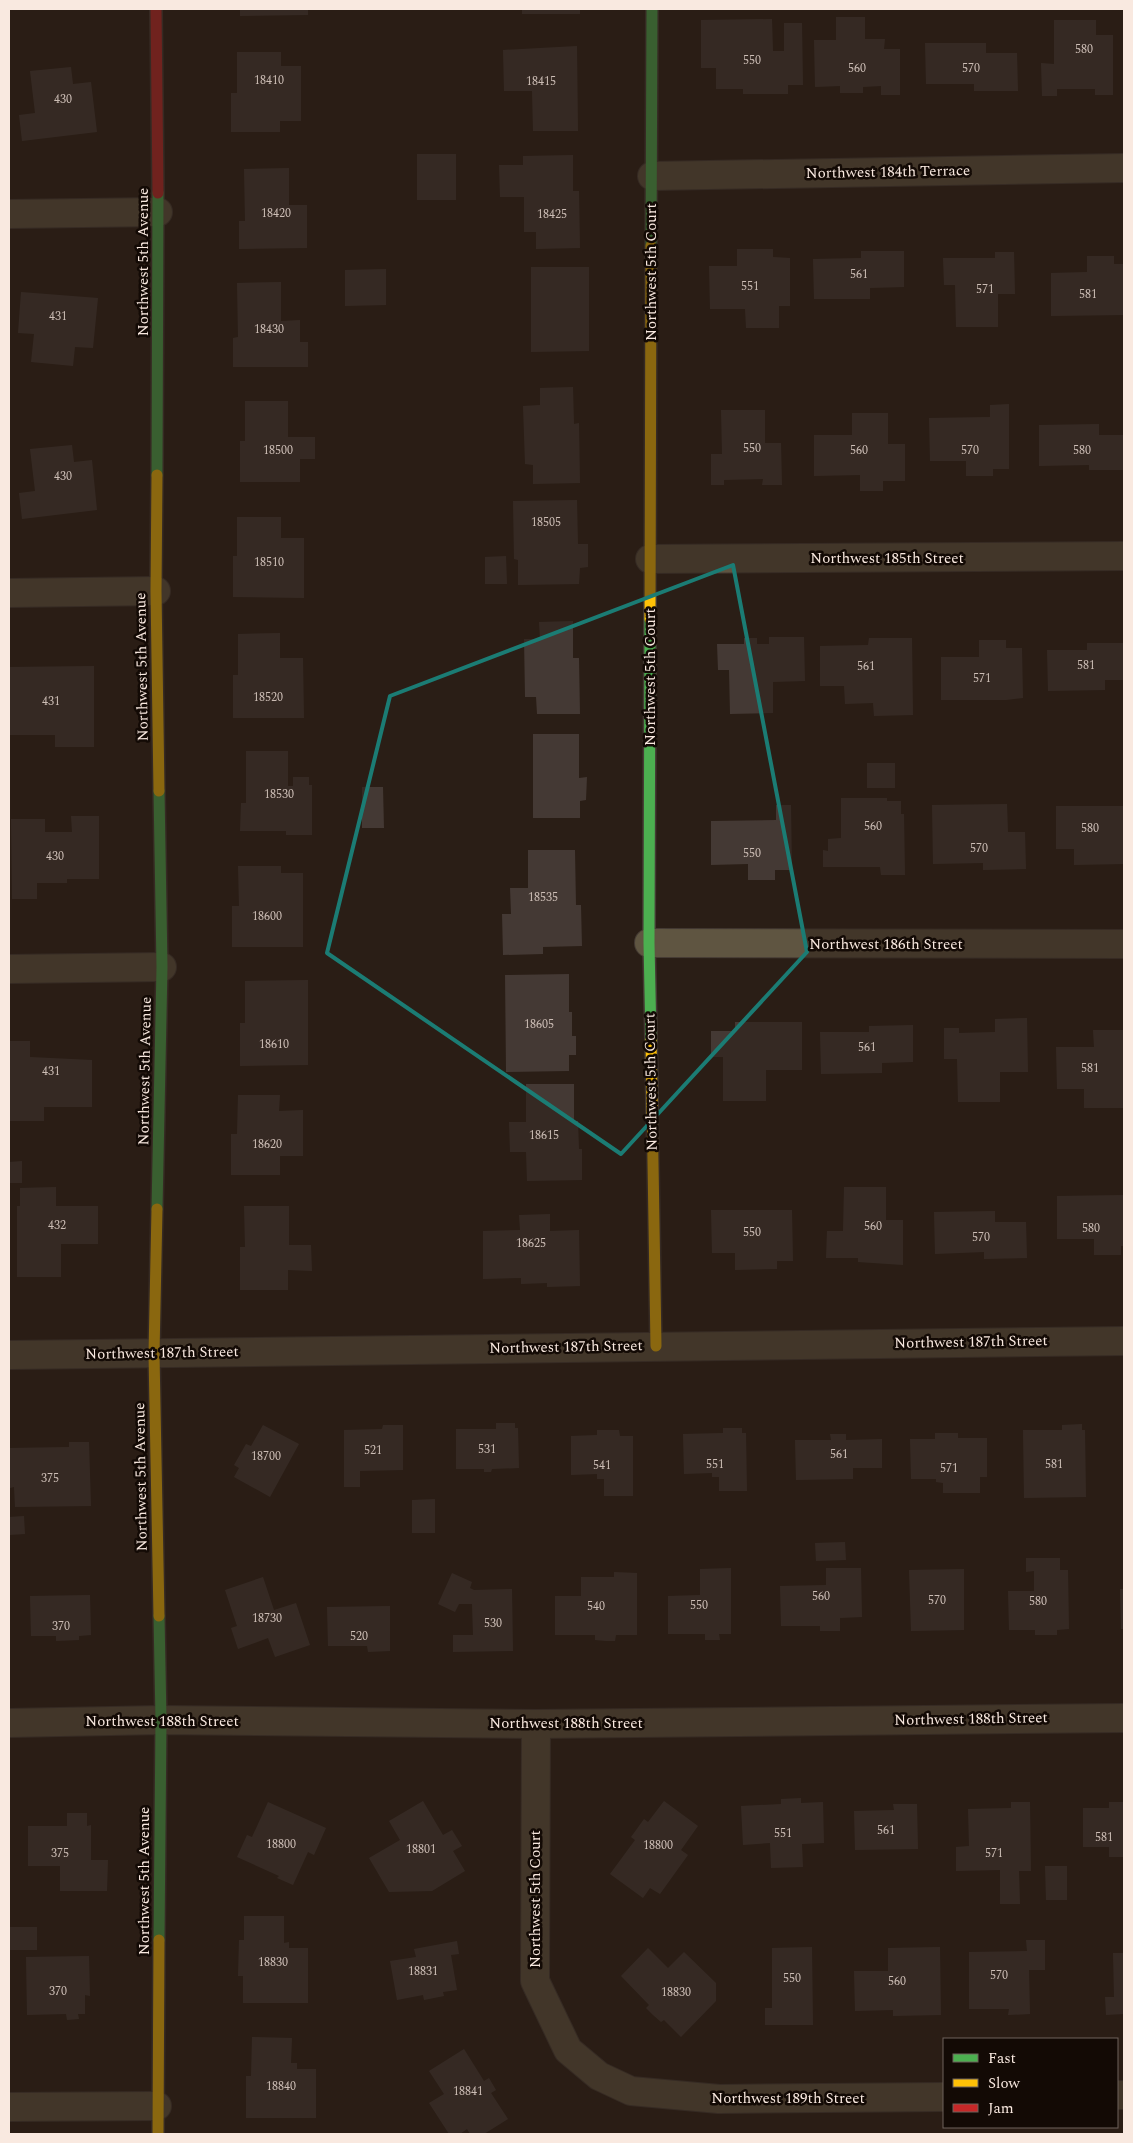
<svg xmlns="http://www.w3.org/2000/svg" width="1133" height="2143" font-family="Spectral,serif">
<rect width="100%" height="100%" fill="#2a1e16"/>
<!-- building -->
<g fill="#443934">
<path d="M240,9h68v6l-68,1z"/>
<rect x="522" y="9" width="58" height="5"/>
<path d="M836,17h29v22h20l-1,10h16v46h-19v-9l-18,1v6h-23v-7l-25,1 -1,-47h22z"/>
<path d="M772,19l1,32h11v-28h18l1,62h-15v9h-45v-5h-27v-21h-15v-48z"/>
<path d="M1054,20h42v15h17v60h-18v-6h-38v7h-15l-1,-33 13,1z"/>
<path d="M925,43h61v10h31l1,38h-44v-7h-48z"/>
<path d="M577,46l1,85h-45l-1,-40h-28l-1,-41z"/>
<path d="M237,52h44v14h20v55h-21v11h-49v-39h6z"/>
<path d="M71,67l2,17 18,-2 6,50 -75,9 -3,-26 16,-2 -5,-42z"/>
<rect x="417" y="154" width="39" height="46"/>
<path d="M573,155v36h6l1,57 -44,1v-17h-12v-35h-24l-1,-32h24v-9z"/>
<path d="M289,168v37h18v43l-68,1v-28h6l-1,-52z"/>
<path d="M737,249h36v8l17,1v48h-11v22h-33l-1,-19h-35l-1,-43h28z"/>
<path d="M861,251h43v36l-34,1v11h-56l-1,-40 48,-1z"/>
<path d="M995,252h19l1,42h-17v33h-42l-1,-42h-11l-1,-27h52z"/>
<path d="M1087,256h27v8h10v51l-73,1v-43l36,-1z"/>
<path d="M531,267h58v84l-58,1z"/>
<path d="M386,269v36l-41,1v-36z"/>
<path d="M281,282v39l19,-1v22h8v25h-75v-29l5,-1 -1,-54z"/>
<path d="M21,292l77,6 -5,50 -18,-1 -2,19 -42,-4 3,-28 -16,-1z"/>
<path d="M573,387l1,37 5,-1 1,60 -47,1v-19l-8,-1 -2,-58 17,-1v-17z"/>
<path d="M245,401h43v36h27v22h-15v23h-60v-41h5z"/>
<path d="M1009,404v65h-16v7h-27v-15h-36l-1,-43 61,-1v-12z"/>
<path d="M721,410h44v33h16l1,42h-20l1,-6 -39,1v5h-13v-31h11z"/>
<path d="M852,413h36v31h17v37h-22v10h-23v-16l-46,1v-41h38z"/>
<path d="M1099,424v11h25v35h-35v-5l-50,1v-41z"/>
<path d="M72,445l2,17 18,-2 5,50 -75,9 -3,-26 16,-2 -5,-42z"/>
<path d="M577,500l1,44h10v23l-8,1 -1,16 -61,1v-25l-4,-1 -1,-58z"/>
<path d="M237,517h44v21h23v60l-71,-1v-41h4z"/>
<path d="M506,556l1,28h-22v-27z"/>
<path d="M573,621v37h6l1,56h-43l-1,-17h-11l-1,-58h16l-1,-17z"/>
<path d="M280,633v25h23l1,60h-71v-43h5v-41z"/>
<path d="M769,637h35l1,44 -32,1v31l-43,1 -1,-44h-11l-1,-26h27v-6h13v6h12z"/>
<path d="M869,638h43l1,77 -39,1 -1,-13 -28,1 -1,-18h-24v-40l48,-1z"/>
<path d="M979,640h27v8h16l1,50 -17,2h-65v-43h38z"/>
<path d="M1087,643h37v37h-19v10l-57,1 -1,-41h40z"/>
<path d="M94,666v81h-39v-12h-46v-68z"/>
<path d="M533,734h46v44l8,-1 -1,23 -6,1v17h-47z"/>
<path d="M246,751h42v35h5v-9h16v8h3v50h-26v-4h-46l1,-28h5z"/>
<rect x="867" y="763" width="28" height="25"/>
<path d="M362,787h21l1,41h-22z"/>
<path d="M841,798h46v3h14v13h3l1,61h-24l-1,-8h-57v-17l5,1v-12l13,-1z"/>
<path d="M1007,804l1,28h17l1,37 -43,1v-7l-50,1 -1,-59z"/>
<path d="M776,805h15l1,65h-17v10h-27v-16l-37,1v-44l65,-1z"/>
<path d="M1056,806h68v58l-50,1v-16h-18z"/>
<path d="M71,816h28v63h-32v4h-30v16h-25l-1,-80h34v13h27z"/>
<path d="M528,850h47l1,55h5l1,41 -39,1v7l-40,1 -1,-41h9l-1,-26h18z"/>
<path d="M238,866h43v7h22v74h-71v-41h7z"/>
<path d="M569,974v38h3v24h4v19h-7v16l-63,1 -1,-97z"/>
<path d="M308,980v85l-68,1v-43h5v-42z"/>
<path d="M1027,1018l1,54h-28v30h-42l-1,-43h-13v-31h15v5l36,-1v-13z"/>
<path d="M735,1022h67v48h-36v31h-43v-44h-12v-26h24z"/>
<path d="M913,1025v37l-31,1v10l-61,1 -1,-42h49v-6z"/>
<path d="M1093,1030h31v78h-40v-19h-27l-1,-42h38z"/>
<path d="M9,1041h21v16l62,3v47h-48v14h-35z"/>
<path d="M526,1084h48v37h4l1,28h3v31l-55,1 -1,-29h-16l-1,-30h17z"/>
<path d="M238,1095h42l-1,16 24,-1v46h-23v19h-49v-41h6z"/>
<path d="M22,1161v22h-13v-21z"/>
<path d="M56,1187v19h42v38h-37v33h-44v-71h3v-18z"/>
<path d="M844,1187h42v33h17v45l-45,-3v-4h-32l1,-27h16z"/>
<path d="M1124,1195v51h-3v9h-27v-16h-37v-43z"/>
<path d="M244,1206h45v39h22l1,26 -24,-1v20h-48v-43h5z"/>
<path d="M711,1210h81l1,51h-16v8l-42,1v-17h-23z"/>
<path d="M995,1211v11h31l1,36 -43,1v-7l-49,2 -1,-42z"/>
<path d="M550,1214v17l29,-1 1,56 -33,1v-4l-26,1v-6l-38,1v-48l37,-1 -1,-15z"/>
<path d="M496,1423h19v5h3l1,40 -27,1 -1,3h-7v-3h-28v-40h40z"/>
<path d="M1082,1424v6h3l1,67 -62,1 -1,-68h39v-5z"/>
<path d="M263,1425l36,19 -29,53 -36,-20 5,-9 -5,-3 12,-21 5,2z"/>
<path d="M383,1425h20v45l-43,1v16h-16v-57l38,-1z"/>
<path d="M723,1428h19v5h4l1,58h-28v-14h-7v-4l-28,1 -1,-40 40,-1z"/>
<path d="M597,1430h22l1,6h13v60h-29v-17h-7v-5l-26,1v-39l26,-1z"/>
<path d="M935,1433h23v5h29v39h-7v16h-37v-10l-7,-1v-3h-25l-1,-40h25z"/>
<path d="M830,1434h16v6l36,-1v29h-29v11l-57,1 -1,-40h36z"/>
<path d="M69,1442h20l2,64 -76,1 -1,-20 -4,1 -1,-40 60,-1z"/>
<path d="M435,1499v34h-23v-33z"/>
<path d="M24,1516l1,18 -16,1v-18z"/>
<path d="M845,1542l1,18 -30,1 -1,-18z"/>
<path d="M1026,1558h34v12h8l1,59 -12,1v5h-22v-5h-26l-1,-39h26v-20l-8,1z"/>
<path d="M731,1568v66h-12l1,6h-15v-6h-37v-38l32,-1v-26z"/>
<path d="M826,1568h35l1,49 -22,1v13h-20v-5h-39l-1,-40 46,-1z"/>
<path d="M964,1569v61l-53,1 -2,-61z"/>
<path d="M614,1572l23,1v62h-21l-1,6h-9l-11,-1v-5h-40v-39h26v-19h33z"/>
<path d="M452,1573l20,9 -2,6 4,2 38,-1 1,62 -60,1v-17h20l-1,-31h-13l-4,8 -17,-8z"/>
<path d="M263,1577l11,33 22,-7 14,42 -35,12 -7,-19 -30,11 -7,-21 6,-2 -12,-36z"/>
<path d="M1120,1589h4v40h-3z"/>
<path d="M90,1595l1,40 -12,1v4l-23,1v-5h-25l-1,-40z"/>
<path d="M390,1606v45l-22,1 -1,-6h-39l-1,-39z"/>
<path d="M801,1798v5l22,-1 1,41 -22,1 1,23 -32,1 -1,-25 -27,2 -2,-39 40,-2v-5z"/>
<path d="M423,1801l20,34 9,-5 10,16 -9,5 12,20 -33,20 -43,1 -20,-34 31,-18 -11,-19z"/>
<path d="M664,1801l34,25 -17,24 7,5 -28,39 -10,-6 -7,10 -33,-24 25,-34 -4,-3 13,-18 4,3z"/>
<path d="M268,1802l58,26 -12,27 -6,-3 -15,33 -16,-7 2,-2 -42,-19 10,-22 5,2z"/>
<path d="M1011,1802h19l1,69h-12l1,33h-20v-34l-44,1v-24l13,-1 -1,-37 43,-1z"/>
<path d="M1109,1802h15v55h-15v-10h-26v-39h26z"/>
<path d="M893,1804h24l1,45 -63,1 -1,-39 40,-1z"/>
<path d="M67,1813h20v13l4,-1v35h17l-1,31h-47v-25h-32v-40h39z"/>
<path d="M1045,1866h22v34h-21z"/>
<path d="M244,1916h40v27l5,-1v6h19v55h-65v-27h-5l1,-36h5z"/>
<rect x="10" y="1927" width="27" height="23"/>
<path d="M1026,1940h19v30h-16l1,44 -22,1 1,-6h-40v-57l58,-1z"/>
<path d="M457,1941l2,13 -8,1 6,35 -14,2 1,4 -20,4 -1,-5 -26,5 -7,-39 26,-4 -2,-8z"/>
<path d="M812,1947l1,78h-48v-17h7v-60z"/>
<path d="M940,1947l1,68 -48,1v-6l-38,1 -1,-40h34v-23z"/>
<path d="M648,1948l20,20 16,-16 32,31v18l-35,36 -17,-17 -3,2 -8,-7 -7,-7 3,-3 -28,-29z"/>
<path d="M1113,1953h11v61l-18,1 -1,-18h9z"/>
<path d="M89,1956l1,40 -5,-1v19h-7l1,5 -12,1 -1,-6 -39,1 -1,-58z"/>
<path d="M252,2037l40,1 -1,25h6v6h19v49h-70v-42h5z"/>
<path d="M464,2049l20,32 5,-3 7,12 -5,3 17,26 -24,15h-14l-3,-5 -7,5h-11l-20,-31 15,-9 -15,-23z"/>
</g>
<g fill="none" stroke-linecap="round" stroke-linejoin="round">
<defs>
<g id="street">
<path d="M652,176l472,-8"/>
<path d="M9,214l149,-2"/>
<path d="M650,559l474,-3"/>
<path d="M9,593l147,-2"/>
<path d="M649,943l475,1"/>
<path d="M9,969l153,-2"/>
<path d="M9,1355l1115,-14"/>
<path d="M9,1723l152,-3 375,4 588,-6"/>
<path d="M536,1724l-1,257 33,69 31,26 32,15 88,8 225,-2"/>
<path d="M1117,2095h7"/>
<path d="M9,2107l148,-1"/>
</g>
<g id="fast">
<path d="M651,246l1,-237"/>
<path d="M157,475l1,-282"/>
<path d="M650,619l-1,324 2,97"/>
<path d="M157,1209l5,-242 -3,-176"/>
<path d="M159,1616l2,104 -2,220"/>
</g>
<g id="slow">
<path d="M157,475l-1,116 3,200"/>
<path d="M650,619l1,-373"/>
<path d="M651,1040l5,306"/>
<path d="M157,1209l-3,145 5,262"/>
<path d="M158,2134l1,-194"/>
</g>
<path id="jam" d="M156,9l2,184"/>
</defs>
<!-- street casing -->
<use href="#street" stroke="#453b34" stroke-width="30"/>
<!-- fast casing -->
<use href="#fast" stroke="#453b34" stroke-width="14"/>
<!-- slow casing -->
<use href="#slow" stroke="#453b34" stroke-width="14"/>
<!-- jam casing -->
<use href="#jam" stroke="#453b34" stroke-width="14"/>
<!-- street -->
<use href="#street" stroke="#5f5541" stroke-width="28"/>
<!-- fast -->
<use href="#fast" stroke="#4caf50" stroke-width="11"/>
<!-- slow -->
<use href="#slow" stroke="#ffc107" stroke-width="11"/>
<!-- jam -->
<use href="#jam" stroke="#c62828" stroke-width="11"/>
</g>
<!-- marked area -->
<path d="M0 0H1133V2143H0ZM733,565l74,387 -186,202 -294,-201 63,-257z" fill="#2a1e16" fill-opacity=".55" fill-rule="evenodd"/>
<path fill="none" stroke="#1b7c74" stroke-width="4" stroke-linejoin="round" d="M733,565l74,387 -186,202 -294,-201 63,-257z"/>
<g text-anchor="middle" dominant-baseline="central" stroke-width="5" stroke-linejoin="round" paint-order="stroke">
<!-- number labels -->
<g font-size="12" fill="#ccbdb5">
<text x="1084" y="49">580</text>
<text x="752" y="60">550</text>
<text x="857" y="68">560</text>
<text x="971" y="68">570</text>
<text x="269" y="80">18410</text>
<text x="541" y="81">18415</text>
<text x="63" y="99">430</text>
<text x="276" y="213">18420</text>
<text x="552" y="214">18425</text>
<text x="859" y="274">561</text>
<text x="750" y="286">551</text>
<text x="985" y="289">571</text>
<text x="1088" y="294">581</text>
<text x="58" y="316">431</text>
<text x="269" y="329">18430</text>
<text x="752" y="448">550</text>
<text x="278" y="450">18500</text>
<text x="859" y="450">560</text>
<text x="970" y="450">570</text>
<text x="1082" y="450">580</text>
<text x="63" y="476">430</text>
<text x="546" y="522">18505</text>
<text x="269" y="562">18510</text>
<text x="1086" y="665">581</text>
<text x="866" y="666">561</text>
<text x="982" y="678">571</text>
<text x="268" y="697">18520</text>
<text x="51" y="701">431</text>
<text x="279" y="794">18530</text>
<text x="873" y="826">560</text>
<text x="1090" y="828">580</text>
<text x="979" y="848">570</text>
<text x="752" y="853">550</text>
<text x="55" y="856">430</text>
<text x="543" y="897">18535</text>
<text x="267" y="916">18600</text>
<text x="539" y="1024">18605</text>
<text x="274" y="1044">18610</text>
<text x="867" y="1047">561</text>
<text x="1090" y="1068">581</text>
<text x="51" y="1071">431</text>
<text x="544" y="1135">18615</text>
<text x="267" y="1144">18620</text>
<text x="57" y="1225">432</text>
<text x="873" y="1226">560</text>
<text x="1091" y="1228">580</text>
<text x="752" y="1232">550</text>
<text x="981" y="1237">570</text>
<text x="531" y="1243">18625</text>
<text x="487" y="1449">531</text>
<text x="373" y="1450">521</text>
<text x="839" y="1454">561</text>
<text x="266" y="1456">18700</text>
<text x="715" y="1464">551</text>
<text x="1054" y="1464">581</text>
<text x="602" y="1465">541</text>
<text x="949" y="1468">571</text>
<text x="50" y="1478">375</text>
<text x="821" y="1596">560</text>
<text x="937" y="1600">570</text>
<text x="1038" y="1601">580</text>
<text x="699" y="1605">550</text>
<text x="596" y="1606">540</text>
<text x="267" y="1618">18730</text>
<text x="493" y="1623">530</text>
<text x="61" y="1626">370</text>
<text x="359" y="1636">520</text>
<text x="886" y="1830">561</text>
<text x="783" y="1833">551</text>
<text x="1104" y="1837">581</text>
<text x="281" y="1844">18800</text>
<text x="658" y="1845">18800</text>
<text x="421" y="1849">18801</text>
<text x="60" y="1853">375</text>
<text x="994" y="1853">571</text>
<text x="273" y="1962">18830</text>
<text x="423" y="1971">18831</text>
<text x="999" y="1975">570</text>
<text x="792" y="1978">550</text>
<text x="897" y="1981">560</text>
<text x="58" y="1991">370</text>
<text x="676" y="1992">18830</text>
<text x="281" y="2086">18840</text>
<text x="468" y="2091">18841</text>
</g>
<!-- street labels -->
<g font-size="15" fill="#f9e9e0" stroke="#130a05">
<text transform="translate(888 172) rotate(-1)">Northwest 184th Terrace</text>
<text transform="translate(143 262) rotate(-90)">Northwest 5th Avenue</text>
<text transform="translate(651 272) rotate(-90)">Northwest 5th Court</text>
<text x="887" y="558">Northwest 185th Street</text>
<text transform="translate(142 667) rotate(-91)">Northwest 5th Avenue</text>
<text transform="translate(650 677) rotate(-90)">Northwest 5th Court</text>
<text x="886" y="944">Northwest 186th Street</text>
<text transform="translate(145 1071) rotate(-89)">Northwest 5th Avenue</text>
<text transform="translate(651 1082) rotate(-91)">Northwest 5th Court</text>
<text transform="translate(971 1342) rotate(-1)">Northwest 187th Street</text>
<text transform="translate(566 1347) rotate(-1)">Northwest 187th Street</text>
<text transform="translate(162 1353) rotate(-1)">Northwest 187th Street</text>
<text transform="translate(141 1477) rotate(-91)">Northwest 5th Avenue</text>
<text transform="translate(971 1719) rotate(-1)">Northwest 188th Street</text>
<text x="162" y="1721">Northwest 188th Street</text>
<text x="566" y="1723">Northwest 188th Street</text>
<text transform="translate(144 1881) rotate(-90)">Northwest 5th Avenue</text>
<text transform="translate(535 1899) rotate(-90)">Northwest 5th Court</text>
<text x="788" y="2098">Northwest 189th Street</text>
</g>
</g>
<!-- border -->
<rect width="1133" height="2143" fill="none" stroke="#f9e9e0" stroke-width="20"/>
<!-- legend -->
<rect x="943" y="2038" width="175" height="90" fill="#130a05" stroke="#6f635d"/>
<rect x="953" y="2054" width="25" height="8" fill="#4caf50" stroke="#6f635d"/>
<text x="988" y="2063" font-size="15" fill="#f9e9e0">Fast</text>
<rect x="953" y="2079" width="25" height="8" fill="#ffc107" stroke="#6f635d"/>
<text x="988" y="2088" font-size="15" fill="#f9e9e0">Slow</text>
<rect x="953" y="2104" width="25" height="8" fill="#c62828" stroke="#6f635d"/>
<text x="988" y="2113" font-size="15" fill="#f9e9e0">Jam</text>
</svg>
